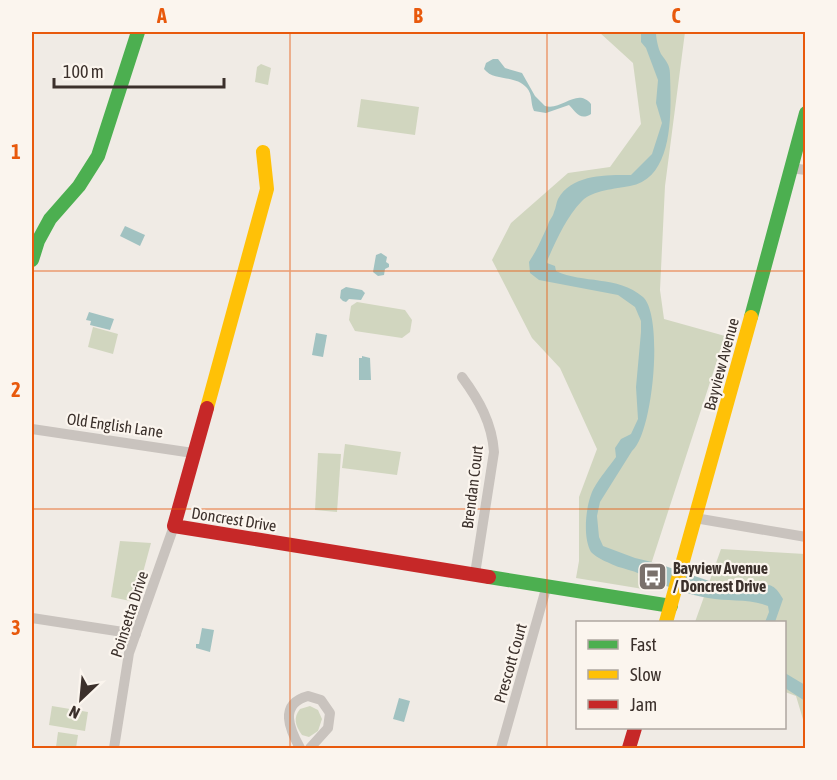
<svg xmlns="http://www.w3.org/2000/svg" width="837" height="780" font-family="'Asap Condensed',sans-serif">
<rect width="100%" height="100%" fill="#f0ebe5"/>
<!-- green -->
<g fill="#d1d6bf">
<path d="M599,32h86l-20,154 -5,104 4,29 61,17 -82,253 -67,-11 3,-17v-64l18,-48 -37,-81 -28,-30 -40,-78 19,-37 57,-50 42,-6 31,-43 -8,-61z"/>
<path d="M261,64l10,4 -3,17 -13,-3 2,-15z"/>
<path d="M361,99l58,8 -4,28 -58,-8z"/>
<path d="M357,302l48,8 7,10 -2,12 -8,6 -47,-7 -6,-11 2,-14z"/>
<path d="M93,327l25,7 -5,20 -25,-7z"/>
<path d="M345,444l56,8 -4,23 -55,-7z"/>
<path d="M318,453l23,1 -4,58 -22,-2z"/>
<path d="M120,541l31,2 -16,59 -24,-5z"/>
<path d="M721,549l84,5v172l-9,-30 -11,-4 -1,-70h-89z"/>
<path d="M52,706l36,6 -3,19 -36,-6z"/>
<path d="M310,706l8,4 4,9 -4,12 -9,6 -7,-2c-7,-10 -9,-17 -2,-26z"/>
<path d="M58,732l20,3 -2,13 -20,-1z"/>
</g>
<!-- water -->
<g fill="#a1c2c1">
<path d="M641,32h15c0,6 2,16 5,22 5,7 9,11 9,20 1,35 5,104 -40,112 -15,3 -37,4 -48,15 -16,16 -26,40 -35,60v2l8,3 1,5c27,13 61,4 87,26 21,19 10,137 -11,154l-32,51 -3,14 2,21 4,9 32,12 21,5 74,25h18l5,-5c18,2 21,0 30,16l-8,23h-10l4,-10 -1,-6c-20,-8 -40,-4 -60,-8 -20,-3 -40,-12 -59,-18 -12,-11 -28,-10 -42,-18 -5,-2 -12,-6 -16,-10 -9,-15 -5,-50 3,-64 6,-11 15,-21 22,-31l-1,-9 6,-9 10,-5 7,-15 -2,-32 5,-55v-11l-6,-14 -17,-12 -79,-15 -9,-7 -1,-11c9,-14 12,-22 19,-37 1,-5 5,-8 6,-13 2,-4 2,-9 4,-13 14,-25 48,-24 73,-24l21,-21 10,-31 -6,-20 2,-23 -12,-32 -5,-6z"/>
<path d="M493,59h5l7,9 17,5 13,23 10,10c17,5 32,-19 46,-2v10c-11,7 -15,-2 -22,-9l-23,8 -12,-2c-4,-8 -1,-16 -7,-23 -12,-14 -33,-6 -43,-19l2,-6z"/>
<path d="M125,226l20,9 -5,11 -20,-10z"/>
<path d="M381,253l6,4 -1,5 3,2v3l-4,2 -1,6 -6,1 -5,-4 3,-17z"/>
<path d="M346,287l16,3 3,3 -4,7 -12,-1 -3,3 -3,-1 -3,-3 1,-8z"/>
<path d="M89,312l25,7 -4,11 -20,-5 1,-4 -5,-1z"/>
<path d="M316,333l11,2 -4,22 -11,-2z"/>
<path d="M362,356l8,2 1,22h-12v-22h3z"/>
<path d="M202,628l12,2 -4,22 -14,-4v-4h3z"/>
<path d="M785,673l20,12v16l-20,-13z"/>
<path d="M399,698l11,3 -6,21 -11,-3z"/>
</g>
<g fill="none" stroke-linecap="round" stroke-linejoin="round">
<!-- street -->
<g stroke="#c9c3be" stroke-width="10">
<path d="M790,168l16,2"/>
<path d="M462,377c17,23 30,46 32,75l-19,122"/>
<path d="M32,429l161,24"/>
<path d="M695,518l111,19"/>
<path d="M32,618l104,16"/>
<path d="M114,748l15,-95 45,-127"/>
<path d="M300,748c-10,-18 -22,-44 8,-52l13,4 9,13 -2,15 -18,20"/>
<path d="M501,748l46,-163"/>
</g>
<!-- fast -->
<g stroke="#4caf50" stroke-width="14">
<path d="M32,260l6,-19 12,-22 29,-33 19,-30 40,-124"/>
<path d="M751,317l55,-204"/>
<path d="M489,577l182,29"/>
</g>
<!-- slow -->
<g stroke="#ffc107" stroke-width="14">
<path d="M207,408l60,-219 -4,-37"/>
<path d="M666,622l85,-305"/>
</g>
<!-- jam -->
<g stroke="#c62828" stroke-width="14">
<path d="M207,408l-33,118 315,51"/>
<path d="M629,748l6,-20"/>
</g>
</g>
<!-- grid -->
<path fill="none" stroke="#e8590c" stroke-width="1.5" stroke-opacity="0.55" d="M290,32v716M547,32v716M32,271h774M32,509h774"/>
<!-- icons -->
<defs>
<symbol id="bus-square" viewBox="-11 -11 22 22"><rect x="-9" y="-9" width="18" height="18" rx="4" fill="#7a716c" stroke="#fbf5ee"/><path d="M-5-6H5V4H4V6H2V4H-2V6H-4V4H-5ZM-3.5-4V0h7V-4ZM-3.5 1.2v1.5H-2V1.2ZM2 1.2v1.5H3.5V1.2Z" fill="#fff"/></symbol>
</defs>
<g fill-rule="evenodd">
<use href="#bus-square" x="636" y="560" width="33" height="33"/>
</g>
<g text-anchor="middle" dominant-baseline="central" stroke-width="4.5" stroke-linejoin="round" paint-order="stroke">
<!-- street labels -->
<g font-size="16" fill="#3b302b" stroke="#fbf5ee">
<text transform="translate(721 364) rotate(-75)">Bayview Avenue</text>
<text transform="translate(115 425) rotate(8)">Old English Lane</text>
<text transform="translate(472 487) rotate(-83)">Brendan Court</text>
<text transform="translate(234 519) rotate(9)">Doncrest Drive</text>
<text transform="translate(129 614) rotate(-72)">Poinsetta Drive</text>
<text transform="translate(510 663) rotate(-74)">Prescott Court</text>
</g>
<!-- poi labels -->
<g font-size="16" font-weight="bold" fill="#3b302b" stroke="#fbf5ee" text-anchor="start">
<text x="673" y="568">Bayview Avenue<tspan x="673" dy="18">/ Doncrest Drive</tspan></text>
</g>
</g>
<!-- border -->
<rect width="837" height="780" fill="none" stroke="#fbf5ee" stroke-width="66"/>
<!-- legend -->
<rect x="576" y="621" width="210" height="108" fill="#fbf5ee" stroke="#aea6a0" stroke-width="1.5"/>
<rect x="588" y="640" width="30" height="9" fill="#4caf50" stroke="#aea6a0" stroke-width="1.5"/>
<text x="630" y="651" font-size="18" fill="#3b302b">Fast</text>
<rect x="588" y="670" width="30" height="9" fill="#ffc107" stroke="#aea6a0" stroke-width="1.5"/>
<text x="630" y="681" font-size="18" fill="#3b302b">Slow</text>
<rect x="588" y="700" width="30" height="9" fill="#c62828" stroke="#aea6a0" stroke-width="1.5"/>
<text x="630" y="711" font-size="18" fill="#3b302b">Jam</text>
<!-- north arrow -->
<g transform="translate(81 699) rotate(206)" stroke="#fbf5ee" stroke-width="4.5" paint-order="stroke">
<path d="M0-4.5L10 22L0 15L-10 22Z" fill="#3b302b"/>
<text y="-9" font-size="16" font-weight="bold" text-anchor="middle" fill="#3b302b">N</text>
</g>
<!-- scale -->
<path d="M54 78v9h170v-9" fill="none" stroke="#3b302b" stroke-width="3"/>
<text x="63" y="78" font-size="18" fill="#3b302b" stroke="#fbf5ee" stroke-width="4.5" paint-order="stroke">100 m</text>
<rect x="33" y="33" width="771" height="714" fill="none" stroke="#e8590c" stroke-width="2"/>
<g font-size="20" text-anchor="middle" font-weight="bold" fill="#e8590c">
<text x="162" y="23">A</text>
<text x="418" y="23">B</text>
<text x="676" y="23">C</text>
<text x="16" y="159">1</text>
<text x="16" y="397">2</text>
<text x="16" y="635">3</text>
</g>
</svg>
